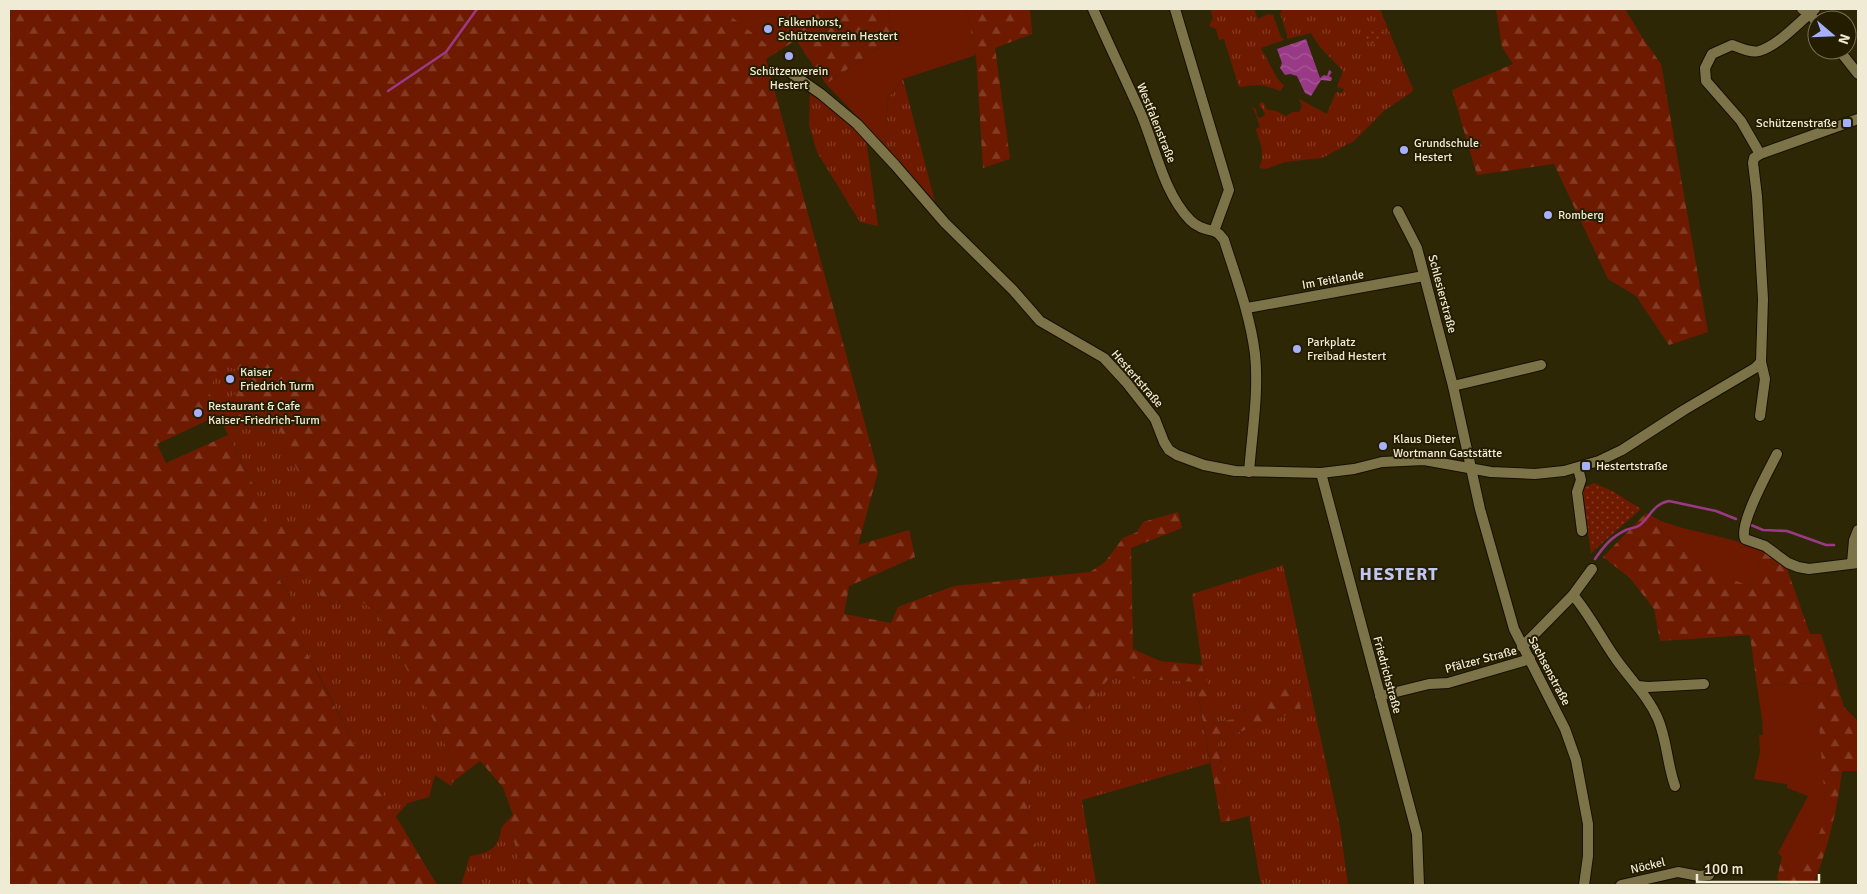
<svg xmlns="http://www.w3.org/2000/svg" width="1867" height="894" font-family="Signika,sans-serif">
<defs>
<pattern id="grass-tufts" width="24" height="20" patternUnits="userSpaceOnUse" patternTransform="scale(1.25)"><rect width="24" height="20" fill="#6e1a00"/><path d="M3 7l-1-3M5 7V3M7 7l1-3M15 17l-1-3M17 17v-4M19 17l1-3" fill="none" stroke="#833b24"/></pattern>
<pattern id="forest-firs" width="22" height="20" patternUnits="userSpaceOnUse" patternTransform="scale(1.25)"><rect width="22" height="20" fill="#6e1a00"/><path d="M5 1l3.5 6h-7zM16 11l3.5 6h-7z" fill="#833b24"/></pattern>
<pattern id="park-dots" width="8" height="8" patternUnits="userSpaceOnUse" patternTransform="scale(1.25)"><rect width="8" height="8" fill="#6e1a00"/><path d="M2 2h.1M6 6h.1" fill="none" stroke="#833b24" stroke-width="1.8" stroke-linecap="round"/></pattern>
<pattern id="water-waves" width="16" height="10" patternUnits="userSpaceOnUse" patternTransform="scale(1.25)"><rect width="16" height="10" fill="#993a86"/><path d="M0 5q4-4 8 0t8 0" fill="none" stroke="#a85796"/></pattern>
</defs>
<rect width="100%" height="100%" fill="#2e2706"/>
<!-- grass -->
<g fill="url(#grass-tufts)">
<path d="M1210,9h44l4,10 10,-5 5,1 8,22 3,3 -23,8 16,30 7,8 -4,5c-19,-8 -23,-6 -41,-4l-15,-48 -5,1 -3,-11 -7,-3 4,-8z"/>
<path d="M1281,9h99l33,80 -1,3 -27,18 -31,31 -32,17 -37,4 -19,7 -7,-1c7,-14 1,-25 -3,-39l4,-2 -6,-17 -3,-3 5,2 1,7 3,2 4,-2 1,-3 -6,-8 2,-3 3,1 2,6 10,2 10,5 7,-4h6l3,-6 -3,-7 28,15 9,-22 6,1 2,-4 -7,-2 6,-16 -24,-25 -8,-13 -24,6v-4l-7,-22 2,-2z"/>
<path d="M903,79l32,123 -50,-57 3,-47z"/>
<path d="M810,91l56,48 12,87 -18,-4 -43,-70 -8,-27z"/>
<path d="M222,365l22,6 2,13 33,45 41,91 -27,7 -25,-3c-14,-47 -43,-88 -60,-134z"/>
<path d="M1283,565l57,262 8,58h-87l-12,-69 -19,5 -13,-81 84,-30 -21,-27 -46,36 -20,4 -7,-40 -5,-18 -10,-71z"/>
<path d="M308,575l14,23 9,5 26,-4 19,12 63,120 14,31 1,19 -3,5 -16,-11 -6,22 -21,6 -13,14 -35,-63 -59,-113 -6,-13 -6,-34 -12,-17z"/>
<path d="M1110,677l86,5 14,81 -128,37 14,83 17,2h-68l-22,-97z"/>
<path d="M508,820l12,43 9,22h-68l9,-29c11,-2 23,-4 28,-15 5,-12 -1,-10 10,-21z"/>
</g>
<!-- forest -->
<g fill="url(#forest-firs)" fill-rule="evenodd">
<path d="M9,9h727l-3,9 61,21 -11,-30h105l4,30 -66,45 -30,-44 -30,19 112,413 -20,73 51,-15 6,27 -66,29 -5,28 47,9 7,-16 56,-21 136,-14 15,-10 18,-24 14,-6 6,-10 35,-10 4,16 -51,20 2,101 27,12 42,4 5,18 7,40 20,-4 46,-36 18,10 3,17 -84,30 13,81 -9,1 -25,-140 -86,-5 -87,111 22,97h-516l-9,-22 -12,-43 5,-5 -10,-28 -23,-26 -26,20 -1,-19 -14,-31 -63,-120 -19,-12 -26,4 -9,-5 -14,-23 -31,2c3,6 10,12 12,19 5,16 6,32 13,47 41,83 87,163 135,242h-428zM222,366l22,5 2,13 -14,12 6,29 41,4 40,91 -26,7 -25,-3 -7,-23 -33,-66 -62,28 -9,-19 62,-29 -11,-25z"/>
<path d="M966,9h64l2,25 -37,14 15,111 -27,9 -7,-113z"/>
<path d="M1496,9h129l17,28 19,27 47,268 -39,13 -33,-49 -28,-17 -54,-115 -77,11 -25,-85 61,-26 -11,-17z"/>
<path d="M1646,513l15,8 -4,4c28,32 56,42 93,61l14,-34 22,14 24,68h11l23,73 14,14v50h-16c-5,40 -14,77 -29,114h-30l-6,-7 4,-17h27l8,-178 -59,3 -7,-51 -90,6 -6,-32 -24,-31 -27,-21z"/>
</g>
<!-- park -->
<g fill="url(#park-dots)">
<path d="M1373,26l11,6 -8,13 -11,-6z"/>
<path d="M1594,483l18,8 29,18 -50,44 -9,-64z"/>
</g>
<!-- garden -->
<g fill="#6e1a00">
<path d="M736,9h47l11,30 -19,12 -42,-33z"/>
<path d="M888,9h78l10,46 -73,24 -15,19 -3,47 -59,-61 66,-45z"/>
<path d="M1349,9h17l2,4 -19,9 -5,-10z"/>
<path d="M1661,521c34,13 69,14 103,31l-14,34c-35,-11 -69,-34 -93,-61z"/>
<path d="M1816,683l10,134 -18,44h-27l1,-4 -4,-4 30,-57 -21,-8v-4l-33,-5 6,-27 -1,-17h4l-1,-16 -5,-33z"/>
</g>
<!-- water -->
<path fill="url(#water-waves)" d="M1306,39l14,39 4,-3 3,1 2,-6 3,2 -3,4 3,2 -1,3 -10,-1 -10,16 -6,-3 -8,-17 -7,-2 -5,1 -5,-7 2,-5 -5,-14z"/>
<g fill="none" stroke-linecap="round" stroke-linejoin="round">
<!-- stream -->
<g stroke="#993a86" stroke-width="2.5">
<path d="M388,91l58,-39 31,-43"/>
<path d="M1751,525l12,5 24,1 39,14h8"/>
<path d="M1595,559c9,-13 16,-22 31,-29 5,-2 10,-2 14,-5 11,-9 13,-21 29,-24l47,10 20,8"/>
</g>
<defs>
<g id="minor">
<path d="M1093,9c16,36 33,71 49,107 14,34 22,77 48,104 7,7 14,9 24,11"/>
<path d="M1175,9l54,181 -15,41 5,3 5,6c12,38 26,74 31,114 4,38 -3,79 -6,118"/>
<path d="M1802,9l8,5 7,9"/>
<path d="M1839,50l19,24"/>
<path d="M791,73l30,21 36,30 38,41 50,58 68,67 27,31 64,37 22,24 29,37 9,23 5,8 8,5 27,10 31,6 86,2 33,-4 28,-7 42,-2 67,12 44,2 29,-3 35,-10 23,-11 62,-40 71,-42 6,-6 2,-63 -6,-103 -4,-33 1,-5 6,-4 98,-35"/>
<path d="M1760,154l-19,-33 -35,-40 -1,-13 7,-14 20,-9c8,3 19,8 27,6 20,-6 40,-29 56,-42"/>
<path d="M1398,211l19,37 36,138 27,123 34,120 51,100 11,31 12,64v32l-4,29"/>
<path d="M1247,308l177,-32"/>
<path d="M1453,386l88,-21"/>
<path d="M1760,416l5,-37 -4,-17"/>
<path d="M1777,454c-8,16 -39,71 -32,85l20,7 23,17 10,4 11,2 49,-6"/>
<path d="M1578,468l3,12 -4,12 5,39"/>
<path d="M1321,473l96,361 2,51"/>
<path d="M1852,563l2,-23 4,-10"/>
<path d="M1573,595c17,20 28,43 43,64 14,20 32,37 42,60 9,21 9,45 17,67"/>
<path d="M1522,647l51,-52 19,-26"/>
<path d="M1638,686l10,1 56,-3"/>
<path d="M1380,696l49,-12 19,-1 82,-24"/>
<path d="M1621,885l57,-13 21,4 10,-1"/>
</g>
</defs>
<!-- minor casing -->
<use href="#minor" stroke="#151000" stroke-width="12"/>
<!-- minor -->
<use href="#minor" stroke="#7d7348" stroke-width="10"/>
</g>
<!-- markers -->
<g fill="#a5b1fc" stroke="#251d00" stroke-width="2">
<circle cx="768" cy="29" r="5"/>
<circle cx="789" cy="56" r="5"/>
<rect x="1842" y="118" width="10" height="10" rx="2.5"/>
<circle cx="1404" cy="150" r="5"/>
<circle cx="1548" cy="215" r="5"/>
<circle cx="1297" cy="349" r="5"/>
<circle cx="230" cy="379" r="5"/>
<circle cx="198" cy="413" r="5"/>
<circle cx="1383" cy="446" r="5"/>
<rect x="1581" y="461" width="10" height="10" rx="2.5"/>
</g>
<g text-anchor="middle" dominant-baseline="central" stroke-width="4" stroke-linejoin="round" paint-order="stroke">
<!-- poi labels -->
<g font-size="12" fill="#f0ebd4" stroke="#251d00" text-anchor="start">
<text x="778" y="22">Falkenhorst,<tspan x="778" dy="14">Schützenverein Hestert</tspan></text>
<text x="789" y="71" text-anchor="middle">Schützenverein<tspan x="789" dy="14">Hestert</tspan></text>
<text x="1837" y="123" text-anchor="end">Schützenstraße</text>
<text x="1414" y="143">Grundschule<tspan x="1414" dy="14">Hestert</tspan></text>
<text x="1558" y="215">Romberg</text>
<text x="1307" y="342">Parkplatz<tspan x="1307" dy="14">Freibad Hestert</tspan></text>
<text x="240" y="372">Kaiser<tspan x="240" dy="14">Friedrich Turm</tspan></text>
<text x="208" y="406">Restaurant &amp; Cafe<tspan x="208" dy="14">Kaiser-Friedrich-Turm</tspan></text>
<text x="1393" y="439">Klaus Dieter<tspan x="1393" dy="14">Wortmann Gaststätte</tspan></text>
<text x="1596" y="466">Hestertstraße</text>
</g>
<!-- street labels -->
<g font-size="12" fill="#f0ebd4" stroke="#251d00">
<text transform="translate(1156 123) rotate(68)">Westfalenstraße</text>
<text transform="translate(1333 280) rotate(-10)">Im Teitlande</text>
<text transform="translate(1442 294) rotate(75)">Schlesierstraße</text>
<text transform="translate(1137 379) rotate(49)">Hestertstraße</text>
<text transform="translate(1481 660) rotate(-15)">Pfälzer Straße</text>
<text transform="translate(1549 671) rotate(62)">Sachsenstraße</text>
<text transform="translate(1387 675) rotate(75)">Friedrichstraße</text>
<text transform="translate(1648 866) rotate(-13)">Nöckel</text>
</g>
<!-- district labels -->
<g font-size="18" font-weight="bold" letter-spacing="1" fill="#c0c8f2" stroke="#251d00">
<text x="1399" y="574">HESTERT</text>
</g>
</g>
<!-- border -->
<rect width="1867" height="894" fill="none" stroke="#f0ebd4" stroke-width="20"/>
<!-- north arrow -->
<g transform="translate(1832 35) rotate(109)"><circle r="24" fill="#251d00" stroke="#766f55"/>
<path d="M0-4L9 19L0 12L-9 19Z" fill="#a5b1fc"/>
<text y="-8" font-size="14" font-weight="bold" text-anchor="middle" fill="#f0ebd4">N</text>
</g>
<!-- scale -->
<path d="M1697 874v8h122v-8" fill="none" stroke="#f0ebd4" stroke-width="2.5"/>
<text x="1704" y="874" font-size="15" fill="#f0ebd4" stroke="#251d00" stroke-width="4" paint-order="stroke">100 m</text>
</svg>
